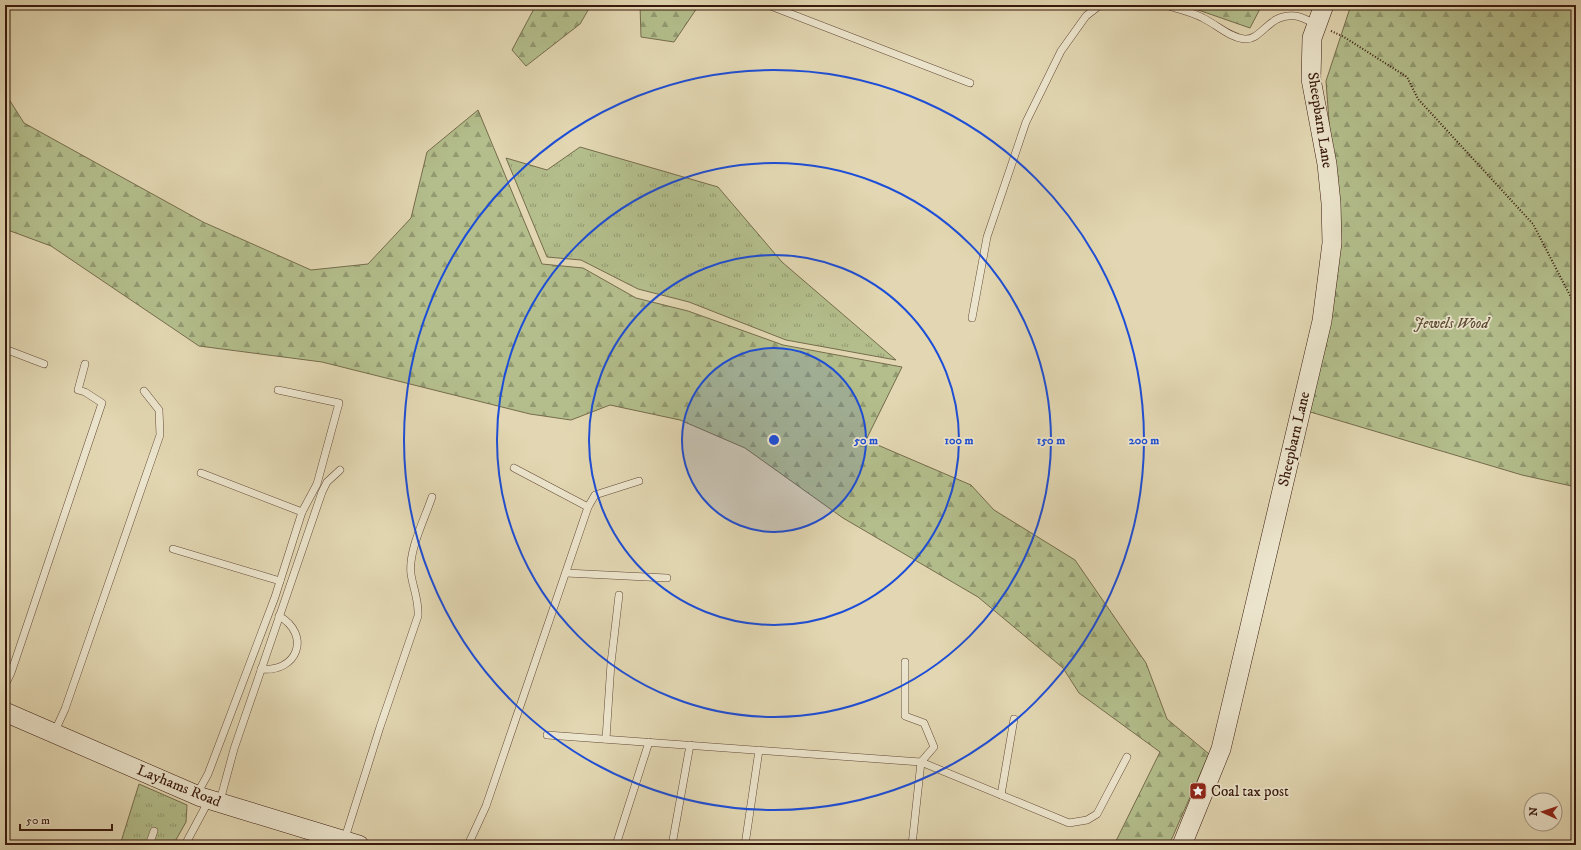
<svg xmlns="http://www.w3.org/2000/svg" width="1581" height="850" font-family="'IM FELL DW Pica',serif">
<defs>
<pattern id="grass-tufts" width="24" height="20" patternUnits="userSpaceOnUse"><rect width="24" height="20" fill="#b3be8c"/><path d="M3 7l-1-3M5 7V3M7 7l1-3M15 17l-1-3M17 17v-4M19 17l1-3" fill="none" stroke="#939a71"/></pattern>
<pattern id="forest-firs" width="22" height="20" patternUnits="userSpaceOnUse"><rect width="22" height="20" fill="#b3be8c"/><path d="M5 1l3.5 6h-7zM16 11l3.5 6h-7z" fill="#939a71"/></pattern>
</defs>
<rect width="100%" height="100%" fill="#e2d7b2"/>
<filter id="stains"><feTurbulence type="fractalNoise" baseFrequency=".005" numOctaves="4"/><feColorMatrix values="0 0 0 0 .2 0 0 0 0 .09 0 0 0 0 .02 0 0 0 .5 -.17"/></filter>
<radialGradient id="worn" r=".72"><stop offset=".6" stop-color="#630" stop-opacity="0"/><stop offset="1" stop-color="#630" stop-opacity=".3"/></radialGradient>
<!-- grass -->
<g fill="url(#grass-tufts)" stroke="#766c4c">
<path d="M580,147l138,40 64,75 114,98 -110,-20 -97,-38 -51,-13 -57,-29 -34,-3 -41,-99 41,12z"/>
<path d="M139,784l48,21 -1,17 -13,23h-53z"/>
</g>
<!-- forest -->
<g fill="url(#forest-firs)" stroke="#766c4c">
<path d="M536,5h55l-11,19 -54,42 -14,-16z"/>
<path d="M640,5h59l-25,37 -33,-5z"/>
<path d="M1184,5h78l-12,23z"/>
<path d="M1351,5h225v482l-54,-12 -215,-64 31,-168 -12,-162z"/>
<path d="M5,93l19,30 179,99 108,48 57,-6 43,-46 16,-66 51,-42 64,154 41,4 53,30 52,13 95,34 119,22 -36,73 105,45 23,25 81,50 71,103 21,56 42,35 -40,91h-55l46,-93 -81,-59 -16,-25 -85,-71 -135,-79 -98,-70 -65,-28 -70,-15 -39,15 -41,-6 -208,-52 -123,-16 -148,-100 -46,-17z"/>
</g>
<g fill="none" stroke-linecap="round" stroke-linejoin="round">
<defs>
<g id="lane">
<path d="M768,5l202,78"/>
<path d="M1165,5c13,4 27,7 38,13 14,7 26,19 41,21 18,2 25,-27 52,-23 6,1 13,5 20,8"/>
<path d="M972,318l15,-81 39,-115 35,-71 25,-35 14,-11"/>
<path d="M5,349l39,15"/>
<path d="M278,390l61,13 -22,81 -15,28"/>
<path d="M514,468l74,39"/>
<path d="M173,549l107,32"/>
<path d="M566,573l101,5"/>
<path d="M905,662v54l19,7 10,24 -13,15 148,61 18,-3 10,-6 30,-57"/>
<path d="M261,669c36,4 51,-34 18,-53"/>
<path d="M5,685l6,-12 91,-270 -17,-11 -7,-2 7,-26"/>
<path d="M54,733l11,-24 95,-274 -1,-25 -15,-19"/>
<path d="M547,735l374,27 -9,83"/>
<path d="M606,739l5,-76 8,-68"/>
<path d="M197,794l11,-20 67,-177 27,-85 -101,-39"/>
<path d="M1001,795l13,-76"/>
<path d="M220,801l14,-52 88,-257 5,-10 13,-12"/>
<path d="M344,841l36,-114 38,-111c1,-16 -5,-28 -7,-42 -3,-23 14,-56 21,-77"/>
<path d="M149,845l5,-14"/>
<path d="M185,845l24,-45"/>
<path d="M468,845l18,-39 102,-299 7,-12 44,-14"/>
<path d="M616,845l33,-103"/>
<path d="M672,845l18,-100"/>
<path d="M745,845l14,-95"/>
</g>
<g id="secondary">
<path d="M5,712l196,85 158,48"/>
<path d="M1182,845l39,-96 101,-428 10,-78 -1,-40 -4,-39 -16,-85 1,-41 12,-33"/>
</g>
</defs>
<!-- lane casing -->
<use href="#lane" stroke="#624836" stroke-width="8"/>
<!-- secondary casing -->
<use href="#secondary" stroke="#38190d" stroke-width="20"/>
<!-- path -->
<path stroke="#38190d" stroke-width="2" stroke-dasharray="1 2" stroke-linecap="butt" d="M1331,31l13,6 63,40 11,22 115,125 43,83"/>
<!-- lane -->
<use href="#lane" stroke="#ece5cd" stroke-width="7"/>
<!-- secondary -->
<use href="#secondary" stroke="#ece5cd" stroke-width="19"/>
</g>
<!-- distance rings -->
<circle cx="774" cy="440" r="92" fill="#1d4ed8" fill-opacity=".12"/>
<g fill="none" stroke="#1d4ed8" stroke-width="2">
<circle cx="774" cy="440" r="92"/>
<circle cx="774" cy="440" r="185"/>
<circle cx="774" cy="440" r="277"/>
<circle cx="774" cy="440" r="370"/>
</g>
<!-- icons -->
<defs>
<symbol id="sight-square" viewBox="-11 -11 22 22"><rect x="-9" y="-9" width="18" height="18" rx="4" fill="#8f2418" stroke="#ece5cd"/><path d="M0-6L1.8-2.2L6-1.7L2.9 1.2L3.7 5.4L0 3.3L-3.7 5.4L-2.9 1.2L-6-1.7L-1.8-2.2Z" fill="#fff"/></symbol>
</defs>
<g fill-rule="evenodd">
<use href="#sight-square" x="1188" y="781" width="20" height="20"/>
</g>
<g text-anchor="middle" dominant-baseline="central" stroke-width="3.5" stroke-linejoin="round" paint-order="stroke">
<!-- street labels -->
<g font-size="15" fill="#38190d" stroke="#ece5cd">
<text transform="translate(1320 120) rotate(81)">Sheepbarn Lane</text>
<text transform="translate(1294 439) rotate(-77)">Sheepbarn Lane</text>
<text transform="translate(179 786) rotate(22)">Layhams Road</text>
</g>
<!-- park labels -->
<g font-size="15" font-style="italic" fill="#5d4b33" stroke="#ece5cd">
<text x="1451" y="323">Jewels Wood</text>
</g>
<!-- poi labels -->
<g font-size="15" fill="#38190d" stroke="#ece5cd" text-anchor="start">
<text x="1211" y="791">Coal tax post</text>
</g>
</g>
<circle cx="774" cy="440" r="6" fill="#1d4ed8" stroke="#ece5cd" stroke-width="2"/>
<g font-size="12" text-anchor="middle" font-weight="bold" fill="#1d4ed8" stroke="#ece5cd" stroke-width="3.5" stroke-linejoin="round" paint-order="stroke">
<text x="866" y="444">50 m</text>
<text x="959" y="444">100 m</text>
<text x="1051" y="444">150 m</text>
<text x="1144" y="444">200 m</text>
</g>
<!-- margin -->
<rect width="1581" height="850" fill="none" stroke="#e2d7b2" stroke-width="20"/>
<rect x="6" y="6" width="1569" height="838" fill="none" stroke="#38190d" stroke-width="2"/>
<rect x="10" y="10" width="1561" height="830" fill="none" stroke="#38190d"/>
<!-- north arrow -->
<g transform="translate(1543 812) rotate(273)"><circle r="19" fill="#ece5cd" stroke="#a49380"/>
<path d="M0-3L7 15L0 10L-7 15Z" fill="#8f2418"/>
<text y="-6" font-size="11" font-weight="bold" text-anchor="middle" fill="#38190d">N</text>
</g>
<!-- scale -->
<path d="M20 824v6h92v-6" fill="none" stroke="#38190d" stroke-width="2"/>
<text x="26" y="824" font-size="12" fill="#38190d" stroke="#ece5cd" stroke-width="3" paint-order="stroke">50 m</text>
<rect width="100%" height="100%" filter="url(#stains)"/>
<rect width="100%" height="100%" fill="url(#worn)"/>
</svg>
